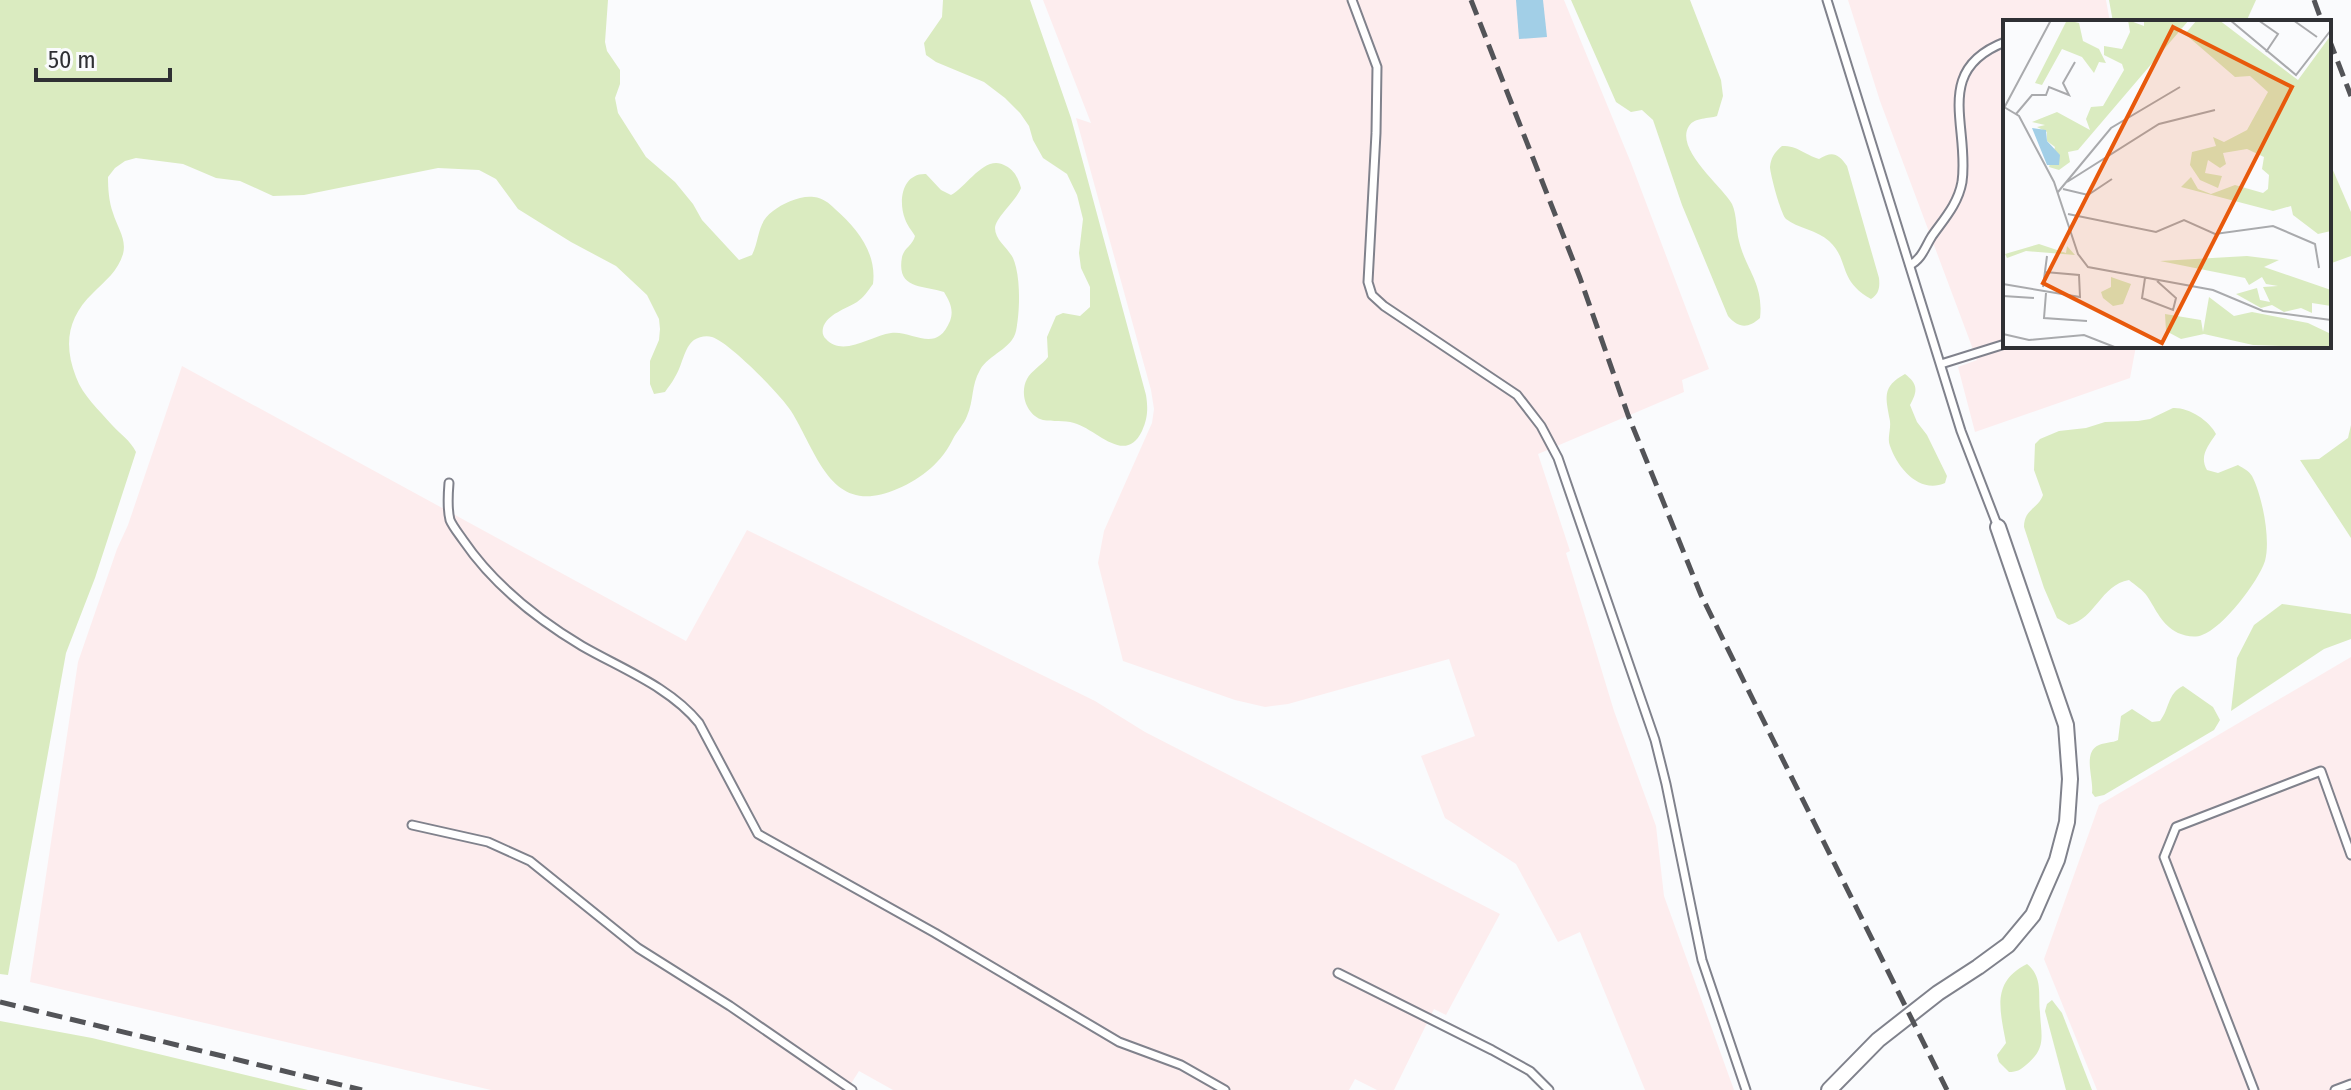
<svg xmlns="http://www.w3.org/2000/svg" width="2351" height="1090" font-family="'Fira Sans Condensed',sans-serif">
<rect width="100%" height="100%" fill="#fafbfd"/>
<!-- industrial -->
<g fill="#fdedee">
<path d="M1043,0h521l67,163 78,206 -27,11 2,12 -146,62 32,97 -4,2 48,158 42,115 8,70 70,194h-89l-65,-158 -22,10 -42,-78 -71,-46 -24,-62 54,-20 -26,-77 -161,45 -23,3 -30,-7 -112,-39 -25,-98 6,-32 48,-108 2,-14 -3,-19 -75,-272 15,5z"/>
<path d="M1848,0h258l4,22h-105v324h131l-6,32 -155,54 -17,-65 19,-7 -97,-259z"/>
<path d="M182,366l504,275 61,-111 348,171 50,31 355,182 -54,101 -12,-6 -40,81h-17l-22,-11 -6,11h-456l-34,-19 -12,19h-356l-461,-108 48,-320 39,-113 11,-24z"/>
<path d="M2351,657v433h-254l-53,-131 55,-154z"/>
</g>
<!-- green -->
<g fill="#daebc0">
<path d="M0,0h608l-3,42 2,9 13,19v14l-5,14 3,15 28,44 29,25 18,22 9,16 37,40 13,-5c8,-16 5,-33 21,-44 10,-8 28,-16 41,-14 9,1 15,6 21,12 22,19 42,44 38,75 -5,7 -10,14 -16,18 -11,7 -30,12 -34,26 -1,5 0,8 3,11 17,19 46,-4 65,-6 22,-3 45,22 59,-12 4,-11 0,-19 -6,-29 -21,-7 -48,-2 -42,-35 2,-9 11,-12 13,-21 -3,-5 -8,-11 -10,-17 -7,-18 -3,-46 21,-45l15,16 10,5c17,-9 34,-42 55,-29 9,5 12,12 15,22 -5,13 -25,29 -26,40 0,12 13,20 18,30 8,18 7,54 3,73 -4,18 -27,23 -36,39 -9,15 -6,31 -13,46 -3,8 -9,14 -13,21 -12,25 -31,41 -57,52 -66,29 -79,-35 -106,-78 -10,-16 -62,-69 -79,-74 -6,-2 -13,0 -18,3 -10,7 -12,27 -19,37 -3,6 -7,10 -10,15l-11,2 -4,-10v-23l9,-21 1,-11 -1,-10 -12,-24 -31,-29 -45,-24 -53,-33 -22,-30 -17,-9 -41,-2 -134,27 -31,1 -33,-15 -24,-3 -33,-14 -47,-6 -11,3 -10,7 -7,9c0,12 1,25 5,36 4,14 14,26 10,41 -5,17 -18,27 -30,39 -25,24 -30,51 -17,84 7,19 23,33 36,48 9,10 18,15 24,27l-41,126 -29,75 -58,322 -8,-1z"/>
<path d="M943,0h87l41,118 75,277c2,13 2,23 -4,36 -17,35 -45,-2 -68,-8 -10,-3 -21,-1 -31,-3 -16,-4 -24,-26 -16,-41 4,-8 15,-14 21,-22l-1,-20 9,-21 7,-3 17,3 10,-9v-20l-9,-19 -2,-15 4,-34 -6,-24 -10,-21 -24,-16 -10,-18 -4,-14 -9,-13 -15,-15 -21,-16 -48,-20 -10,-7 -2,-12 18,-26z"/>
<path d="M1571,0h119l31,80 2,16 -6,20c-8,3 -22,1 -28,10 -15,23 34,61 43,78 5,11 4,25 7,37 7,29 25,43 21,77 -12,11 -22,10 -32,-2l-46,-111 -29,-85 -11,-10 -11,2 -15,-10z"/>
<path d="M2109,0h147l-10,22h-133z"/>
<path d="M1782,146c17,0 21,8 37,13 13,-8 19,-6 28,7l32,112c1,9 0,16 -8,21 -34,-19 -21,-39 -42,-58 -12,-11 -32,-13 -43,-22 -5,-4 -16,-46 -16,-52 1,-10 5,-15 12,-21z"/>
<path d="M2329,161l22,51v44l-22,8z"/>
<path d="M1905,374c13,10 13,17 5,31l7,17 10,13 20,41 -2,7c-25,11 -47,-14 -55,-37 -3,-8 1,-16 0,-25 -4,-23 -9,-34 15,-47z"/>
<path d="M2173,408c15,-1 36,12 43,26 -8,12 -17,22 -9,36l11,3 20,-8c5,3 11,6 14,11 10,19 19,63 13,85 -7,21 -42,67 -63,74 -7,3 -17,1 -24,-2 -17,-9 -21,-22 -31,-37 -4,-6 -12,-11 -18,-16 -28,5 -34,39 -60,45l-12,-7 -13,-30 -20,-61c0,-18 14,-18 19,-32l-9,-25 1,-26 5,-5 19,-8 27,-3 19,-6 33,-1 12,-2z"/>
<path d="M2351,425v113l-51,-78 19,-1 29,-21z"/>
<path d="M2282,604l69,10v25l-27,10 -93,62 6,-53 17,-33z"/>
<path d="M2183,686l30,21 7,13 -6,10 -110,65 -9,2 -3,-4c2,-14 -10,-41 7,-48 7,-3 13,-2 19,-5l3,-24 11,-7 20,13 8,-1c10,-13 7,-27 23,-35z"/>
<path d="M2027,964c16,13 11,30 13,48 1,24 7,36 -14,53 -6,5 -9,7 -17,7l-10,-10 -2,-7 9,-12c-6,-33 -15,-61 21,-79z"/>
<path d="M2052,1000l10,13 30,77h-26l-21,-79 2,-7z"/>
<path d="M0,1021l92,17 216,52h-308z"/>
</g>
<!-- water -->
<path fill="#a2cfe7" d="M1516,0h27l4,37 -28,2z"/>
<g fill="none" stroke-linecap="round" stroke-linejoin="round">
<defs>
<g id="lane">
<path d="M1352,0l25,67 -1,66 -8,149 4,13 12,11 133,89 24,31 17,32 97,282 11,44 36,176 44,130"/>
<path d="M1827,0l134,431 37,96"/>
<path d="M1910,265c12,-6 15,-18 22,-29 12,-17 26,-32 30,-54 8,-55 -30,-112 43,-140"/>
<path d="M1941,364l64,-20"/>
<path d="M449,483c-1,12 -2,25 1,37 3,7 9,14 13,20 30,44 74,79 119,106 40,23 88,41 117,77l59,111 177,99 184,109 62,23 44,25"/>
<path d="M412,825l76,17 42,19 108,87 92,58 122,84"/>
<path d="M1338,973l154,77 38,21 19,19"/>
<path d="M2254,1090l-90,-233 12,-30 145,-56 30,84"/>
<path d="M2335,1090l16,-6"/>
</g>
<path id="street" d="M1829,1090l49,-50 60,-47 40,-26 30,-22 25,-30 24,-55 10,-38 3,-43 -4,-54 -68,-198"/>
</defs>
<!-- lane casing -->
<use href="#lane" stroke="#80828c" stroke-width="11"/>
<!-- street casing -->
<use href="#street" stroke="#80828c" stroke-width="18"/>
<!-- lane -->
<use href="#lane" stroke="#fff" stroke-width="7"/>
<!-- street -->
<use href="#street" stroke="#fff" stroke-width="14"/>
<!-- rail -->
<g stroke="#535458" stroke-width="5" stroke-dasharray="16 8" stroke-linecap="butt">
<path d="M1471,0l109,278 48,137 73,180 246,495"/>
<path d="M2314,0l8,22"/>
<path d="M2329,39l22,57"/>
<path d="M0,1002l362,88"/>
</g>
</g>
<!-- overview -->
<g transform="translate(2003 20)">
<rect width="328" height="328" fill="#fafbfd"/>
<path d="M64,0l12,3 4,18 16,8 7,14 -7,-1 -5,11 -12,-16 -20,-8 -20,36 -7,-2zM125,0l16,6v-6h45l-111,130 -10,2 2,10 -11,8 -10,-3 6,-20 -8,-6v-9l-10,-5 8,-2 -13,-3 25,-10 33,18 -4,-11 5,-12 12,-1 21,-36 -2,-6 -18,-9v-9l18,3 8,-17zM194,0h22l79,60 33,-45v196l-13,3 -25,-19 -2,-9 -18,5 -92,-24 10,-10 7,12 13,5 24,-9 28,8 5,-4 1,-14 -7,-6 2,-12 -17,-8 -24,4 3,11 -6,4 -12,-8 -3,13 17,3 -4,12 -18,-8 -10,-15 2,-13 24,-6 -3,-9 11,5 23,-12 21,-38 -18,-16 -15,1 -50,-43zM36,224l27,9 1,-7 8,9 -49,-4 -19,7 -2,-4zM244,236l32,4 -15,7 67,23v16l-19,-3v10l-11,-5 -17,4 -12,-7 -11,3 -25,-14 21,-6 3,12 10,2 -7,-15 15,-1 -12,-2 -4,-7 -13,8 -4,-7 -85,-17zM108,257l20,7 -8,20 -10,2 -10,-8 -2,-6 10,-5zM206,277l25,19 18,-4 56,11 23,11v14l-78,-3 -49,-11 -23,5 -15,-8 -1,-17 36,6 2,12z" fill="#daebc0"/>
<path d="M29,108l14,2 1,11 13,14 -1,10h-12z" fill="#a2cfe7"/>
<path fill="none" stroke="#a9aaad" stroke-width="2" d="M227,0l66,55 35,-45M255,0l20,14 -12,18M290,0l24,17M1,87l15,9 35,66 24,72 10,13 125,23 50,21 68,9M0,90l48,-90M13,94l16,-19h14l3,-8 20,8 -6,-12 12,-21M64,162l92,-58 56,-14M60,169l25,6 24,-16M55,172l53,-64 69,-41M65,194l88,18 28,-12 31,14 58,-8 42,18 4,24M142,258l-3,20 31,12 3,-12 -19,-17M0,264l77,13 -1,-22 -34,-3M40,267l4,-31M43,273l-2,25 43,3M0,276l31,2M0,314l26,6 55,-5 33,13"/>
<path fill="#e8590c" fill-opacity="0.15" stroke="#e8590c" stroke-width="4" d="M170,7l119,60 -130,256 -119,-60z"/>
<rect width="328" height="328" fill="none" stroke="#2f3034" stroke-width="4"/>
</g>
<!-- scale -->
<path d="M36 68v12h134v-12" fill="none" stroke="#2f3034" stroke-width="4"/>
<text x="48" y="68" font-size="24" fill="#2f3034" stroke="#fafbfd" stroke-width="6" paint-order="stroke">50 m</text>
</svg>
